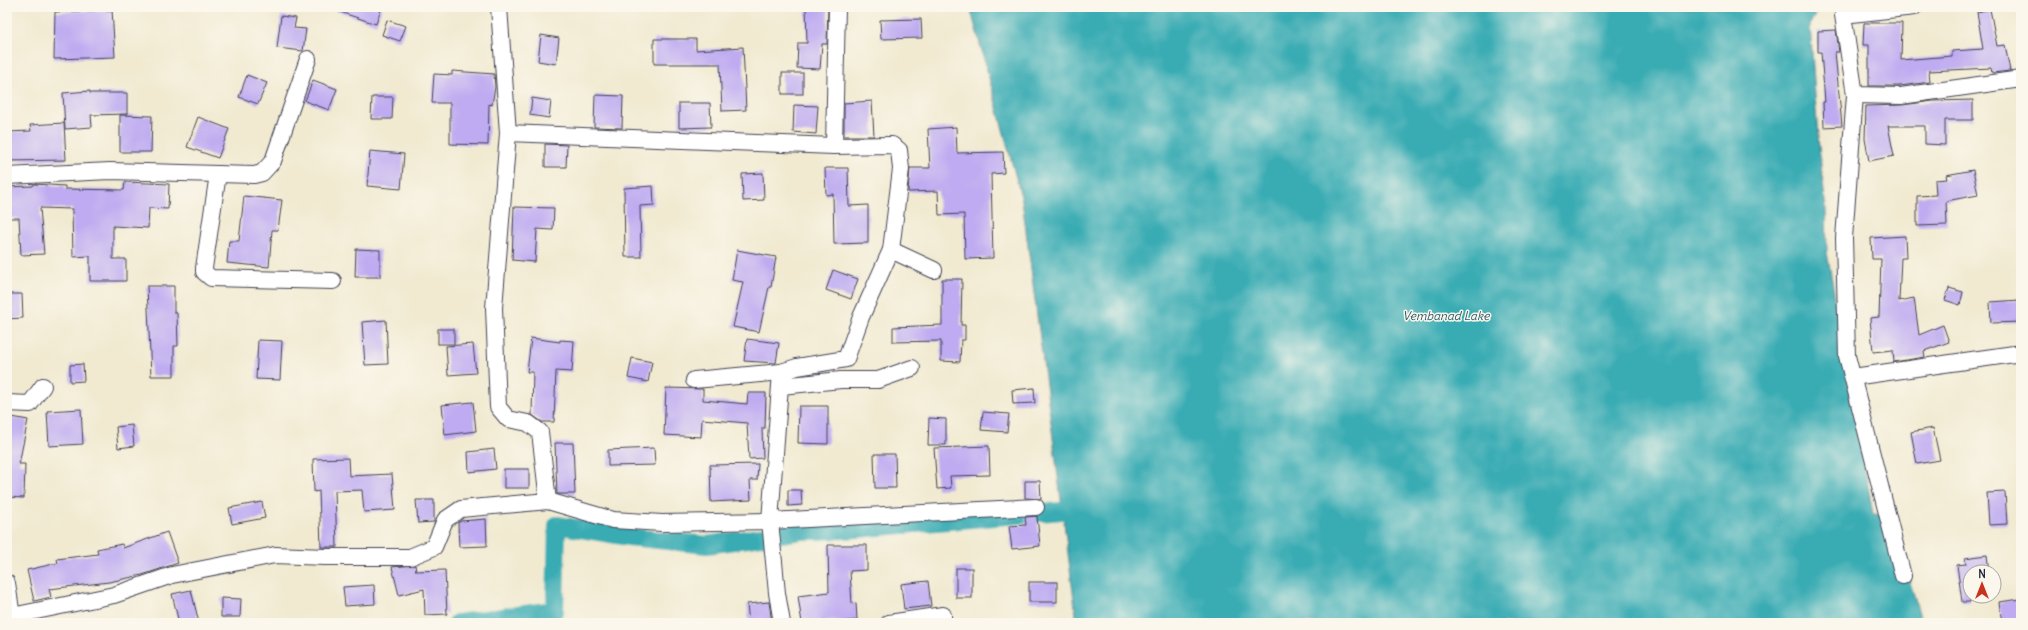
<svg xmlns="http://www.w3.org/2000/svg" width="2028" height="630" font-family="Delius,sans-serif">
<rect width="100%" height="100%" fill="#fbf7ec"/>
<filter id="ink" filterUnits="userSpaceOnUse"><feTurbulence type="fractalNoise" baseFrequency=".025" numOctaves="2"/><feDisplacementMap in="SourceGraphic" scale="8" xChannelSelector="R" yChannelSelector="G"/><feConvolveMatrix kernelMatrix="1 2 1 2 8 2 1 2 1" color-interpolation-filters="sRGB"/></filter>
<filter id="wash" filterUnits="userSpaceOnUse"><feTurbulence type="fractalNoise" baseFrequency=".012" numOctaves="4" result="noise"/><feDisplacementMap in="SourceGraphic" scale="16" xChannelSelector="R" yChannelSelector="G"/><feGaussianBlur stdDeviation="0.9" result="paint"/><feColorMatrix in="noise" values="0 0 0 0 0 0 0 0 0 0 0 0 0 0 0 0 0 1.4 0 .05"/><feComposite in="paint" operator="in"/></filter>
<g filter="url(#wash)">
<rect width="100%" height="100%" fill="#f1ead1"/>
<!-- water -->
<path fill="#39abb3" stroke="#2e6677" d="M970,7h866l-17,1 -9,16 8,113 8,73 1,42 46,262 17,1 32,108h-845l-55,-423z"/>
<g fill="none" stroke-linecap="round" stroke-linejoin="round">
<!-- canal -->
<path stroke="#39abb3" stroke-width="18" d="M457,623l98,-13 2,-85 72,12 78,8 94,-14 44,-1 217,-19"/>
</g>
<g id="blocks">
<!-- building -->
<g fill="#beabf1">
<path d="M334,7h48l-6,17 -42,-14z"/>
<path d="M806,7h22l-1,37h-5l-2,25 -23,-1 1,-25h9z"/>
<path d="M1990,9l7,37 8,-1 5,26 -18,2 -1,-5 -62,3 1,11 -30,4h-31v-41h-6l1,-22h38l-1,37 51,-4v-5l31,-2 -6,-37z"/>
<path d="M112,10l3,47 -61,2 1,-47z"/>
<path d="M281,16l15,2 -2,10 12,1 -3,22 -26,-3z"/>
<path d="M921,19l1,19 -41,1 -1,-19z"/>
<path d="M387,20l19,6 -6,15 -18,-6z"/>
<path d="M1836,30l3,22h-4l7,74 -18,1 -1,-25h2l-4,-50h-3v-21z"/>
<path d="M541,35l18,3 -3,26 -18,-3z"/>
<path d="M654,39h42v11l47,-3 3,63 -24,1 -2,-47h-66z"/>
<path d="M452,71l42,3 1,13 -3,18 -3,-1 -1,41 -38,-1v-41h-18l2,-29 18,1z"/>
<rect x="782" y="73" width="21" height="21"/>
<path d="M247,75l20,8 -9,21 -19,-7z"/>
<path d="M313,80l24,9 -8,21 -24,-9z"/>
<path d="M90,91v2h37v21l-36,1 1,12 -27,2 -2,-36z"/>
<path d="M595,95l28,1 -1,32 -28,-1z"/>
<path d="M372,97h21l-1,22h-21z"/>
<path d="M532,98l19,3 -2,17 -19,-3z"/>
<path d="M1973,100v20h-28v25l-20,-1v-18h-37l6,30 -25,5 -4,-22 1,-33 36,-1 31,-4z"/>
<path d="M872,101l2,35h-30v-33z"/>
<path d="M679,103h31l1,24 -32,1z"/>
<path d="M794,105l24,1 -2,28 -23,-2z"/>
<path d="M120,115l32,1 -1,36h-31z"/>
<path d="M198,117l31,12 -11,29 -31,-11z"/>
<path d="M64,123l2,37 -59,1v-29l24,-1 -1,-6z"/>
<path d="M956,127l1,26 46,-1 1,21 -13,1 2,84 -28,1 -1,-45 -25,1 -1,-24 -30,1 2,-24h20l-2,-39z"/>
<path d="M545,144l22,1 -1,22h-21z"/>
<path d="M370,151l34,3 -3,35 -34,-3z"/>
<path d="M825,168h23l1,38 19,-1v38l-34,1 -1,-50 -7,1z"/>
<path d="M1973,170l5,25 -32,6 1,24 -30,1v-30l19,-1 -1,-15 12,-1 -1,-4z"/>
<path d="M763,173l1,27 -21,1 -1,-27z"/>
<path d="M125,182l44,2 -1,25 -19,-1 -1,20 -35,-2v33h13v22h-36v-25l-17,1 -1,-48 -32,-1 4,46 -23,1 -2,-37h-11l-1,-31 26,-1 1,-2 31,2v3l59,1z"/>
<path d="M653,186l1,19 -14,1 1,51h-16l-1,-69z"/>
<path d="M244,196l38,4 -4,30h-6l-3,37 -42,-4 2,-22h10z"/>
<path d="M514,207l40,1 -1,22 -16,-1 -2,33 -23,-2z"/>
<path d="M1905,236l1,22h-5l-2,43 15,-3 5,37 24,-10 6,17 -25,9 1,6 -31,5 -1,-12 -20,2 -3,-34 9,-1 2,-58h-9l-1,-21z"/>
<path d="M356,249l24,1v27h-25z"/>
<path d="M737,250l39,7 -5,30h-2l-10,45 -26,-5 10,-45 -11,-2z"/>
<path d="M833,270l25,9 -7,20 -25,-9z"/>
<path d="M942,279h20l-1,46h4v15h-4l-1,22 -19,-1v-20l-48,1v-15l49,-2z"/>
<path d="M147,286h27v27h3l1,33h-4v30h-23z"/>
<path d="M1949,288l14,4 -3,13 -15,-5z"/>
<path d="M7,294h15l1,24 -16,1z"/>
<path d="M2020,300l1,22 -30,1 -1,-21z"/>
<path d="M386,320l2,44 -23,1 -3,-43z"/>
<rect x="438" y="329" width="16" height="15"/>
<path d="M531,338l29,4v-2l14,1 -2,31 -16,-1 -2,51h-12l-10,-7 1,-43h-6z"/>
<path d="M747,339l32,4 -3,20 -32,-2z"/>
<path d="M258,340l24,1 -2,39 -24,-1z"/>
<path d="M473,344l3,29 -28,2 -2,-29z"/>
<path d="M632,358l20,4 -4,20 -20,-4z"/>
<path d="M83,364l1,17 -14,1v-17z"/>
<path d="M666,388l37,1v11l44,4 1,-11h18l-1,35h-3l1,30 -14,1 -2,-36 -45,-4 -1,18 -37,-2z"/>
<path d="M1034,388l1,15 -22,1 -1,-14z"/>
<path d="M473,402l3,29 -31,4 -3,-30z"/>
<path d="M799,406h29v38l-30,-1z"/>
<path d="M81,409l2,35 -34,2 -2,-35z"/>
<path d="M983,412l26,2 -2,18 -26,-2z"/>
<path d="M7,416l21,4 -9,44h6l-1,34 -17,-1z"/>
<path d="M929,418l17,1v26h-18z"/>
<path d="M132,425l2,21 -16,2 -2,-21z"/>
<path d="M1933,428l7,32 -23,4 -6,-32z"/>
<path d="M555,443h18l2,51h-18z"/>
<path d="M989,446l1,29 -40,1 1,12 -14,1 -3,-41z"/>
<path d="M654,448l1,17 -47,1v-16z"/>
<path d="M494,449l2,20 -27,3 -1,-20z"/>
<path d="M874,454h21l1,34h-21z"/>
<path d="M348,458l1,18 43,-2 3,36 -31,2 -2,-22 -27,1 2,56h-16l-2,-56 -5,1 -1,-33z"/>
<path d="M758,464l-1,16h-7l1,20 -40,2 -1,-37z"/>
<rect x="504" y="469" width="25" height="19"/>
<path d="M1025,481h15l1,18 -16,-1z"/>
<path d="M788,490h13l1,15 -14,1z"/>
<path d="M2005,492l2,32 -18,1 -2,-32z"/>
<path d="M416,500h18v22l-16,1z"/>
<path d="M262,502l3,16 -33,6 -3,-16z"/>
<path d="M1037,516l3,30 -28,3 -3,-23 17,-1 -1,-8z"/>
<path d="M486,519l1,27 -28,1 -1,-24 3,-2z"/>
<path d="M167,532l11,31 -36,12 -33,7 -60,7 2,8 -17,4 -7,-31 31,-7 -1,-4 41,-5 -1,-5 25,-5 1,4z"/>
<path d="M828,545h39v25l-17,1 2,33 4,-1 1,17 -19,2v-2l-36,3 -4,-27 31,-4z"/>
<path d="M1987,555l2,17h-19v30h-8l-5,-37 9,-1 -1,-6z"/>
<path d="M415,565l1,6 29,-1 2,44 -22,1 -1,-26 -25,6 -7,-28z"/>
<rect x="956" y="568" width="16" height="30"/>
<path d="M928,581l3,25 -27,3 -3,-25z"/>
<rect x="1029" y="582" width="28" height="20"/>
<path d="M374,585l1,19 -30,2 -2,-19z"/>
<path d="M191,590l8,33h-20l-7,-29z"/>
<path d="M221,598l20,1 -1,18h-19z"/>
<path d="M2021,599v24h-19l-3,-21z"/>
<path d="M769,602l3,21h-23l-2,-19z"/>
</g>
</g>
</g>
<g filter="url(#ink)">
<use href="#blocks" fill-opacity="0" stroke="#414052" stroke-width="1"/>
<g fill="none" stroke-linecap="round" stroke-linejoin="round">
<defs>
<g id="street">
<path d="M499,7l9,126 -14,175 4,99 10,12 20,4 12,9 8,69 65,19 49,3 108,-2 7,72 5,30"/>
<path d="M837,7l-3,139 58,-1 7,5 2,19 -10,81 -30,67 -15,42 -49,8 -16,5 -11,149 266,-14"/>
<path d="M1914,7l-71,8 12,80 46,1 120,-17"/>
<path d="M1855,95l-11,143 3,118 56,220"/>
<path d="M508,133l326,13"/>
<path d="M218,174l-14,94v4l7,6 122,3"/>
<path d="M7,176l103,-5 144,4 8,-2 11,-12 35,-102"/>
<path d="M891,250l43,20"/>
<path d="M1853,377l168,-24"/>
<path d="M694,380l87,-8"/>
<path d="M781,386l60,-6h37l34,-12"/>
<path d="M7,403l23,1 13,-18"/>
<path d="M7,583l6,40"/>
<path d="M7,617l107,-22 58,-20 103,-20 50,2h85l24,-10 11,-27 16,-11 87,-8"/>
<path d="M889,623l54,-8v8"/>
</g>
</defs>
<!-- street casing -->
<use href="#street" stroke="#414052" stroke-width="18"/>
<!-- street -->
<use href="#street" stroke="#fff" stroke-width="16"/>
</g>
</g>
<g text-anchor="middle" dominant-baseline="central" stroke-width="3" stroke-linejoin="round" paint-order="stroke">
<!-- water labels -->
<g font-size="12" font-style="italic" fill="#2b596b" stroke="#fbf7ec">
<text x="1446" y="315">Vembanad Lake</text>
</g>
</g>
<!-- margin -->
<rect width="2028" height="630" fill="none" stroke="#fbf7ec" stroke-width="24"/>
<!-- north arrow -->
<g transform="translate(1982 584)"><circle r="19" fill="#fbf7ec" stroke="#a4a2a5"/>
<path d="M0-3L7 15L0 10L-7 15Z" fill="#c8321e"/>
<text y="-6" font-size="11" font-weight="bold" text-anchor="middle" fill="#22223b">N</text>
</g>
</svg>
